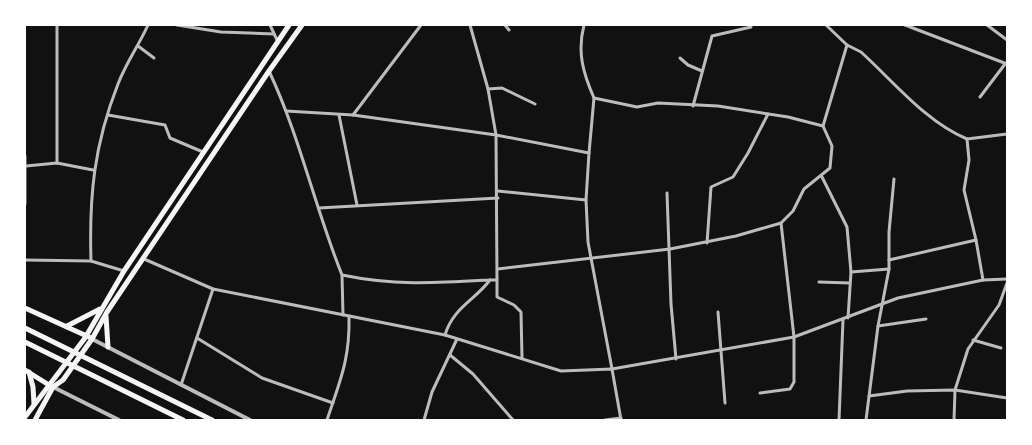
<svg xmlns="http://www.w3.org/2000/svg" width="1032" height="445" font-family="'Crimson Pro',serif">
<rect width="100%" height="100%" fill="#111"/>
<g fill="none" stroke-linecap="round" stroke-linejoin="round">
<!-- minor -->
<g stroke="#bcbcbc" stroke-width="3">
<path d="M57,25v138"/>
<path d="M177,25l44,7 53,2"/>
<path d="M270,25l7,15"/>
<path d="M470,25l18,64 8,46 93,18 -3,47 2,42 24,127 182,-32 104,-39 85,-18 24,-1"/>
<path d="M505,25l4,5"/>
<path d="M826,25l21,20"/>
<path d="M905,25l102,39"/>
<path d="M987,25l20,15"/>
<path d="M138,46l16,12"/>
<path d="M680,58l8,7 14,6"/>
<path d="M269,71c31,66 46,137 73,204 53,11 95,8 148,5"/>
<path d="M488,89l14,-1 33,16"/>
<path d="M980,97l25,-33"/>
<path d="M693,106l19,-70 39,-9"/>
<path d="M286,111l67,4 143,20 1,145h-7c-16,21 -37,28 -45,55"/>
<path d="M108,115l57,10 5,13 33,14"/>
<path d="M339,115l18,90"/>
<path d="M353,115l68,-90"/>
<path d="M823,126l24,-81 14,7c33,30 65,70 106,87"/>
<path d="M589,153l5,-55"/>
<path d="M25,156v48"/>
<path d="M26,166l31,-3 36,7"/>
<path d="M822,177l25,50 4,45 -3,46"/>
<path d="M498,191l88,9"/>
<path d="M667,193l4,111 5,55"/>
<path d="M319,208l179,-10"/>
<path d="M976,240l-12,-50 5,-30 -2,-21 40,-5"/>
<path d="M707,243l4,-56 22,-10 15,-24 20,-39"/>
<path d="M144,259l69,30 232,46 116,36 51,-2 9,51"/>
<path d="M25,260l66,1 33,10"/>
<path d="M889,260l87,-20 7,40"/>
<path d="M91,261c-2,-65 3,-116 27,-177 8,-21 21,-39 30,-59"/>
<path d="M498,269l172,-20 66,-13 45,-13 12,-12 11,-22 26,-21 2,-22 -9,-20 -35,-9 -70,-11 -60,-3 -21,4 -43,-9c-11,-25 -17,-46 -10,-73"/>
<path d="M851,272l38,-3"/>
<path d="M342,275l1,40"/>
<path d="M497,280v17l17,8 7,7 1,46"/>
<path d="M819,282l31,1"/>
<path d="M718,312l7,91"/>
<path d="M878,326l48,-7"/>
<path d="M197,338l65,40 71,25"/>
<path d="M973,340l28,8"/>
<path d="M450,355l23,19 40,46"/>
<path d="M181,385l32,-96"/>
<path d="M760,393l30,-4 4,-7v-45l-13,-114"/>
<path d="M869,396l38,-5 48,-1 52,8"/>
<path d="M327,420c13,-39 23,-61 22,-103"/>
<path d="M424,420l8,-28 25,-53"/>
<path d="M605,420l16,-2"/>
<path d="M839,420l4,-100"/>
<path d="M866,420l12,-94 11,-57v-37l5,-53"/>
<path d="M954,420l1,-30 13,-41 31,-44 8,-22"/>
</g>
<!-- tertiary -->
<g stroke="#bcbcbc" stroke-width="4">
<path d="M92,339l158,81"/>
<path d="M51,386l68,34"/>
</g>
<!-- primary -->
<g stroke="#f5f5f5" stroke-width="5">
<path d="M25,308l64,29"/>
<path d="M106,316l2,31"/>
<path d="M67,326l33,-17"/>
<path d="M25,370l24,15"/>
<path d="M29,372l4,15 1,17"/>
<path d="M25,417l60,-79 39,-67 165,-246"/>
<path d="M35,420l18,-33 10,-7 29,-41 15,-27 162,-241 33,-46"/>
</g>
<!-- trunk -->
<g stroke="#f5f5f5" stroke-width="5">
<path d="M25,328l187,92"/>
<path d="M25,342l158,78"/>
</g>
</g>
<!-- border -->
<rect width="1032" height="445" fill="none" stroke="#ffffff" stroke-width="52"/>
</svg>
